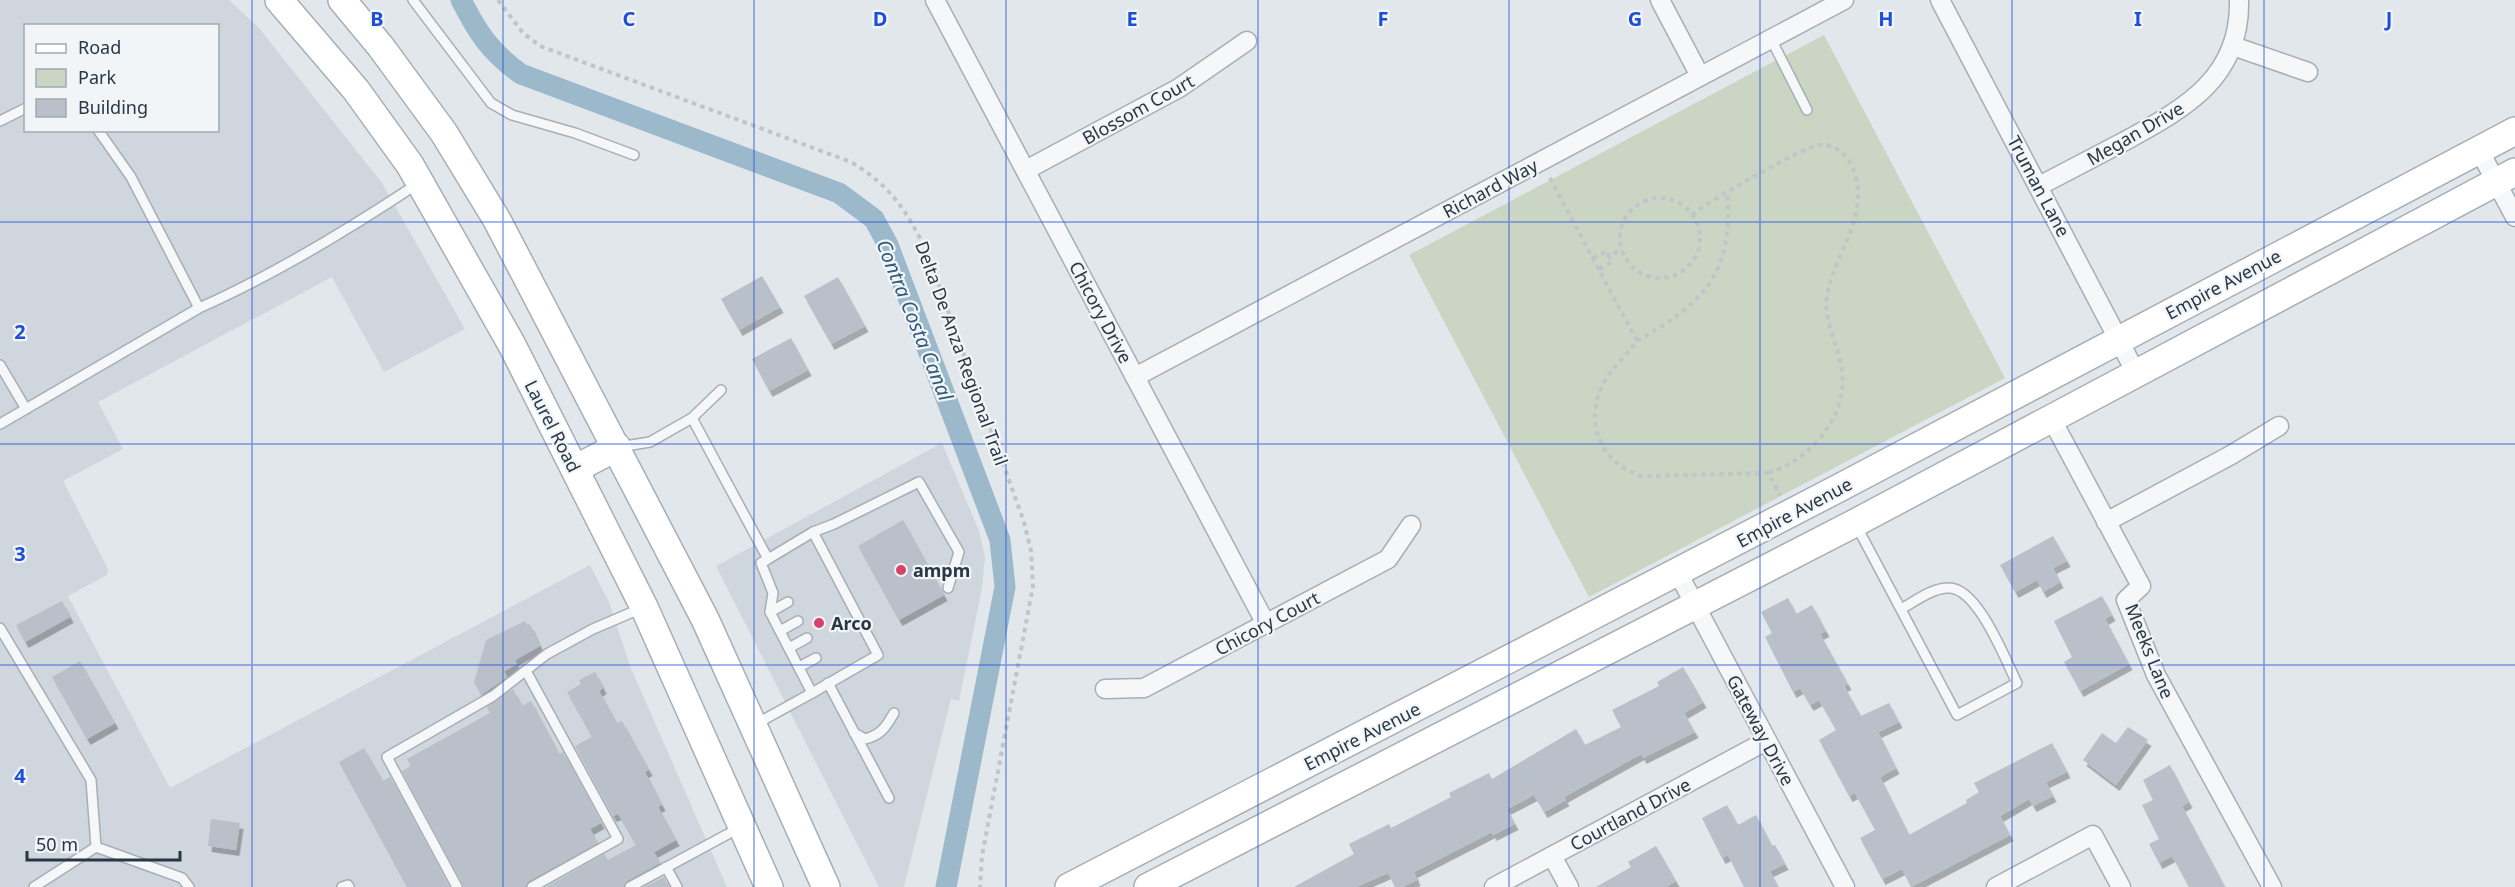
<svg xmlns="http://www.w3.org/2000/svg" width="2515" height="887" font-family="'Noto Sans',sans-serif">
<defs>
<filter id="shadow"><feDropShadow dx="3.5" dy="6" stdDeviation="0" flood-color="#0004"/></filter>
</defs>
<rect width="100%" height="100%" fill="#e2e7eb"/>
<!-- built -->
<g fill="#d0d6dd" fill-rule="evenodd">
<path d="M0,0h229l30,28 123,155 83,146 -81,43 -52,-95 -234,125 25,47 -60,32 45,88 -1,6 -39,21 102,192 420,-223 19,37 21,64 97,221h-727zM26,26h192v104h-192z"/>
<path d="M942,443l37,88 6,26 -3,31 -23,113 -8,-2 -47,188h-25l-163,-321z"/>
</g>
<!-- green -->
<path fill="#cad5c3" d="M1824,35l181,343 -416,219 -180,-342z"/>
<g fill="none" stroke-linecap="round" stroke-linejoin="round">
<!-- canal -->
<path stroke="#9cb9cc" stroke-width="21" d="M461,0c17,33 29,52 60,74l318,119 35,26 14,26 112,295 5,47 -59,300"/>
</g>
<!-- building -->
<g fill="#b9c0c9" filter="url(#shadow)">
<path d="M762,276l18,31 -41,23 -18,-31z"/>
<path d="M838,277l27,49 -34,18 -27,-48z"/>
<path d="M791,338l17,32 -39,21 -17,-32z"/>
<path d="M903,520l41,75 -45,25 -41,-74z"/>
<path d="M2053,536l14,25 -14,7 7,14 -17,10 -6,-12 -22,12 -15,-27z"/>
<path d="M2102,596l10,19 -7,4 24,45 -49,27 -16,-29 8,-5 -18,-36z"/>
<path d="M1788,598l8,16 16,-9 14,26 -6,3 28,50 -4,2 17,30 28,-13 10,19 -21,10 18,36 -16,9 29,58 58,-32 -1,-3 13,-8 -5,-9 78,-40 15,29 -21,10 7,14 -20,10 -4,-7 -29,17 10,19 -99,52 -9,-18 -20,10 -22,-41 15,-8 -20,-37 -6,3 -30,-56 17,-10 -17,-30 -9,5 -10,-17 -7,4 -28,-55 7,-4 -11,-21z"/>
<path d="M62,601l8,16 -45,25 -9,-17z"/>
<path d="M525,621l2,4 3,-1 10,22 -25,14 2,4 -13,7 3,6 -26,18 -7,-13 12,-42z"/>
<path d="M80,661l35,62 -28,16 -35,-62z"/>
<path d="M1683,667l20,35 -19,11 11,19 -52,26 -2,-4 -77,43 2,3 -22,12 -10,-17 -27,14 8,15 -22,11 -1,-3 -78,40 3,8 -14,7h-8l-7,-14 -32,14h-62l60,-33 -5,-10 40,-20 2,4 60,-31 -2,-4 40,-20 3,6 84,-50 9,16 36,-18 -9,-17 47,-24 -2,-4z"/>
<path d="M595,672l8,16 -4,3 18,32 5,-2 27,49 -4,2 17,33 -4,2 18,33 -22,12 6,11 -33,18 -4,6h-77l58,-33 4,6 28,-15 -18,-31 -5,2 -38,-70 17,-9 -25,-45 14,-8 -2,-4z"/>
<path d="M513,689l9,17 9,-5 28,53 4,-2 38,71 -11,6 8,14 -69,38 -4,6h-61l-62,-116 9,-5 -4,-7 83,-46 -3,-6z"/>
<path d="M2128,727l20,13 -32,45 -33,-25 19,-27 14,10z"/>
<path d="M364,748l19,33 7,-4 59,110h-42l-68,-125z"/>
<path d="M2170,765l19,37 -7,4 43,81h-36l-17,-31 -13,7 -10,-19 10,-5 -17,-34 11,-5 -10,-20z"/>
<path d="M1727,805l11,20 18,-10 16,31 3,-1 10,19 -15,7 8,16h-34l-16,-32 -6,3 -20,-40z"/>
<path d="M211,819l29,4 -4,27 -28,-4z"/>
<path d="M1656,846l20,35 -10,6h-70l35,-20 -3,-5z"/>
<path d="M664,877l5,10h-25z"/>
</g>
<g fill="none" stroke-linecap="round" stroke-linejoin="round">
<defs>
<g id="lane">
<path d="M413,0l78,103 21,12 63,18 59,22"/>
<path d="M1771,39l36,71"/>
<path d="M0,121l26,-13"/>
<path d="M98,130l33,47 68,131c72,-32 152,-80 218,-124"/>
<path d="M0,365l26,44"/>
<path d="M692,418l76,141 45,-27 65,123 -66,38 -42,-81 3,-19 -12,-30 7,-4"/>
<path d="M0,424l199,-116"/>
<path d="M619,447l31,-5 42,-24 29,-28"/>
<path d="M1856,525l101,190 60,-32c-12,-24 -40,-97 -69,-95 -16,0 -34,14 -47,21"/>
<path d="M813,532l21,-8 85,-42 40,70 -11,36"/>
<path d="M770,612l18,-10"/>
<path d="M0,628l91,152 5,67 -62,40"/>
<path d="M780,631l18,-10"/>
<path d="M789,648l18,-10"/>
<path d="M799,667l17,-9"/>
<path d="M526,671l92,168 -86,48"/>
<path d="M828,683l61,115"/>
<path d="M754,725l58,-32"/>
<path d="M854,733l11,6c16,-4 21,-12 29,-26"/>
<path d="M96,847l86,31 7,9"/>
<path d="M666,867l11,20"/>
<path d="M342,887l6,-2 1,2"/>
<path d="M457,887l-70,-130 106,-61 54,-42 46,-25 49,-21"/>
<path d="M630,887l109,-59"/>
</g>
<g id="street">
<path d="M935,0l331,624"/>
<path d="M1660,0l40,76"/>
<path d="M1940,0l196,373"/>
<path d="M2233,46l75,26"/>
<path d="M2479,150l36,67"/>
<path d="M1026,170l153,-82 68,-47"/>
<path d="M2039,186c29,-15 57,-30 86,-45 60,-33 116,-63 114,-141"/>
<path d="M1135,377l709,-377"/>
<path d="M2051,418l90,168 -15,14 30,75 116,212"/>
<path d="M2106,522l125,-67 48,-29"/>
<path d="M1678,573l167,314"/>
<path d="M1105,689l39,-1 244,-129 23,-34"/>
<path d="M1552,856l17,31"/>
<path d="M1494,887l272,-146"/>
<path d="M1996,887l97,-52 28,52"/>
</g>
<g id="secondary">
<path d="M279,0l77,90 54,75 102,180 132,262 125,280"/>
<path d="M342,0l39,47 63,86 53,87 208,399 121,268"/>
<path d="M575,469l42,-22"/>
<path d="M1069,887l770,-399 676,-357"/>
<path d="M1148,887l707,-364 660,-351"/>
</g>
</defs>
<!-- lane casing -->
<use href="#lane" stroke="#a7aeb6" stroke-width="12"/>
<!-- street casing -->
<use href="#street" stroke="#a7aeb6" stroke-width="21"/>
<!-- secondary casing -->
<use href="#secondary" stroke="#a7aeb6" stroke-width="30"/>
<!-- path -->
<g stroke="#c0c5ca" stroke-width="4" stroke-dasharray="4.5 4.5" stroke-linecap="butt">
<path d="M498,0l25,33 17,13 311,116c41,25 55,48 76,90l97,270 7,29 2,35 -51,270 -2,31"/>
<path d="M1550,178l87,163c-10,14 -23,25 -32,40 -23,38 -5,83 37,95l126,-3 12,22"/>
<circle cx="1660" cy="238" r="40"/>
<path d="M1692,215c15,-13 110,-68 127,-70 27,-2 40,28 39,51 -1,35 -25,66 -31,100 -4,26 12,49 15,75 6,45 -32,90 -74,102"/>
<path d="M1593,258l14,-7 2,5"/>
<path d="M1599,269l13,-7 -3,-6 11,-6"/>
<path d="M1637,341c67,-38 97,-68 90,-149"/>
</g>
<!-- lane -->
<use href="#lane" stroke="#f5f7f9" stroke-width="9"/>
<!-- street -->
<use href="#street" stroke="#f5f7f9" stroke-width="18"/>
<!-- secondary -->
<use href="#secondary" stroke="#fff" stroke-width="27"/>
</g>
<!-- grid -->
<path fill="none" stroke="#1d4ed8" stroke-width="1.5" stroke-opacity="0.55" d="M252,0v887M503,0v887M754,0v887M1006,0v887M1258,0v887M1509,0v887M1760,0v887M2012,0v887M2264,0v887M0,222h2515M0,444h2515M0,665h2515"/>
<!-- markers -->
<g fill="#d44369" stroke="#f2f5f8" stroke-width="2">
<circle cx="901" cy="570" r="6"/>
<circle cx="819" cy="623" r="6"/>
</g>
<g text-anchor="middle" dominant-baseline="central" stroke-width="4.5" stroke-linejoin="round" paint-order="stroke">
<!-- street labels -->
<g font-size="18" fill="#293644" stroke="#f2f5f8">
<text transform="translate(1138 109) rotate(-29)">Blossom Court</text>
<text transform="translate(2135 133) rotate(-30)">Megan Drive</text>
<text transform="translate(2039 186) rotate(62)">Truman Lane</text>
<text transform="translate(1490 188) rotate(-28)">Richard Way</text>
<text transform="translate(2223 284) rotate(-28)">Empire Avenue</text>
<text transform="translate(1101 312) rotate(62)">Chicory Drive</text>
<text transform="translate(962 353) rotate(70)">Delta De Anza Regional Trail</text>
<text transform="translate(553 426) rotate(63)">Laurel Road</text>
<text transform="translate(1794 512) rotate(-28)">Empire Avenue</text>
<text transform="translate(1267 623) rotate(-28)">Chicory Court</text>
<text transform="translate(2150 651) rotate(68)">Meeks Lane</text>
<text transform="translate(1761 730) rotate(62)">Gateway Drive</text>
<text transform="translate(1362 736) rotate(-27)">Empire Avenue</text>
<text transform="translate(1630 814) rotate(-28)">Courtland Drive</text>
</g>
<!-- poi labels -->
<g font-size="18" font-weight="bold" fill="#293644" stroke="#f2f5f8" text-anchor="start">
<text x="913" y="570">ampm</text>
<text x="831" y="623">Arco</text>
</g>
<!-- water labels -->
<g font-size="20" font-style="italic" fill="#315a7a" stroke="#f2f5f8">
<text transform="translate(915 320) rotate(68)">Contra Costa Canal</text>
</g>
</g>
<g font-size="20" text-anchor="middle" font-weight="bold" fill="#1d4ed8" stroke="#f2f5f8" stroke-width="4.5" stroke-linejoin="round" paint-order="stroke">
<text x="377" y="26">B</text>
<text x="629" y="26">C</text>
<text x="880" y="26">D</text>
<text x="1132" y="26">E</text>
<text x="1383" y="26">F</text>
<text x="1635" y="26">G</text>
<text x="1886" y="26">H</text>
<text x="2138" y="26">I</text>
<text x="2389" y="26">J</text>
<text x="20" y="339">2</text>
<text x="20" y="561">3</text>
<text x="20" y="783">4</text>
</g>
<!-- legend -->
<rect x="24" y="24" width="195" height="108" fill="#f2f5f8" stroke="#a2a9b0" stroke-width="1.5"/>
<rect x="36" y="44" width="30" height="9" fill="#ffffff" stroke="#a2a9b0" stroke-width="1.5"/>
<text x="78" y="54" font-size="18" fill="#293644">Road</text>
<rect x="36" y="69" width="30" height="18" fill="#cad5c3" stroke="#a2a9b0" stroke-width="1.5"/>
<text x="78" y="84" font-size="18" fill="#293644">Park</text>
<rect x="36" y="99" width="30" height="18" fill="#b9c0c9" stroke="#a2a9b0" stroke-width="1.5"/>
<text x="78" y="114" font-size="18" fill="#293644">Building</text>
<!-- scale -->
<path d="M27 851v9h153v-9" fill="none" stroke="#293644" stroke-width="3"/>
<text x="36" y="851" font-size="18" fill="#293644" stroke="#f2f5f8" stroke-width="4.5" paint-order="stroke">50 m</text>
</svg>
